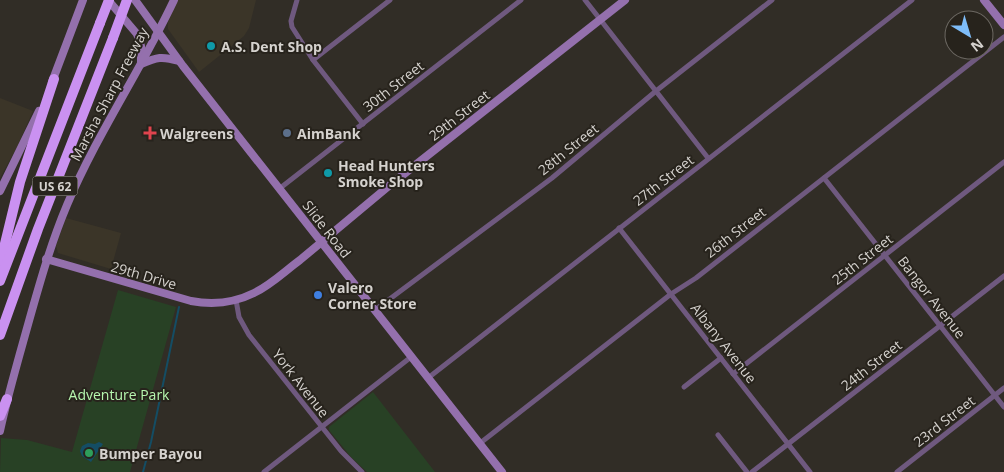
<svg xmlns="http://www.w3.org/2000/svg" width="1004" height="472" font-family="'Open Sans',sans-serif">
<rect width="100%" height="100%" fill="#312d26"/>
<!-- built -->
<g fill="#3b3528">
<path d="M177,0h79l-7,28 -5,8 -45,36 -31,-43v-7z"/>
<path d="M0,98l33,13 -15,34 -18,33z"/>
<path d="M66,218l55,15 -10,36 -53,-16 -2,-7z"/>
</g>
<!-- green -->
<g fill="#284125">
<path d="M118,290l58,17 -46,165h-130l1,-34 26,2 45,12z"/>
<path d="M373,392l62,80h-68l-16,-15 -22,-27v-3z"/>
</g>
<!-- water -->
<path fill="#144d64" d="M99,442l4,2 -12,18 -9,-6 -2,-5 2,-5 6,-3 7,1z"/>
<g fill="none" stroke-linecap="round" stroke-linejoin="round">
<!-- stream -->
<path stroke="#144d64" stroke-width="2" d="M143,472l8,-30 28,-135"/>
<!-- street -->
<g stroke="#6f597f" stroke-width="5">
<path d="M297,0l-6,21 1,6 21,33 50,64"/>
<path d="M585,0l123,158"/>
<path d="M313,60l77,-60"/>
<path d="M824,178l180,229"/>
<path d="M279,189l242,-189"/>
<path d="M619,228l191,244"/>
<path d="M236,300l3,17 10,18 92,116 21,21"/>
<path d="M375,310l177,-132 104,-87 116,-91"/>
<path d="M733,374l271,-212"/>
<path d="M428,378l484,-378"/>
<path d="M684,387l37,-29"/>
<path d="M718,435l29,37"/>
<path d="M479,444l192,-150 25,-16 308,-241"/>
<path d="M264,472l147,-115"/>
<path d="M752,472l252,-196"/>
<path d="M897,472l107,-84"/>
</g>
<!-- secondary -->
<g stroke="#9470ad" stroke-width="8">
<path d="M108,0l29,34 4,12v18c16,-7 21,-8 38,-3"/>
<path d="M135,0l48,66 319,406"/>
<path d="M984,0l20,25"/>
<path d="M52,82l31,-82"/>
<path d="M0,191l39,-80"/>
<path d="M46,259l145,42c22,4 43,2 63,-8 17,-8 31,-22 46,-33 30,-25 60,-50 90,-75 78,-62 157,-123 235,-185"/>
<path d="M0,431c8,-37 19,-74 29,-110 11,-39 22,-78 38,-116 30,-71 74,-135 107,-205"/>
</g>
<!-- highway -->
<g stroke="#ca91f1" stroke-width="10">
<path d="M0,264l20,-82 34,-103"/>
<path d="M0,281l100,-258"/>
<path d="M0,335l38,-106 75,-191"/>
<path d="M0,416l7,-17"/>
</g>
<!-- highway-bridge -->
<g stroke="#ca91f1" stroke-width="10">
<path d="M100,23l9,-23"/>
<path d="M113,38l14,-38"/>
</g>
</g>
<!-- markers -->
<g fill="#0f9aa8" stroke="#27231c" stroke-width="2">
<circle cx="211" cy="46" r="5"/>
<circle cx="328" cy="173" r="5"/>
</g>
<path fill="#e0444e" stroke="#27231c" stroke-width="2" d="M147.5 125.5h5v5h5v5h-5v5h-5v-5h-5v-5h5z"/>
<circle fill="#5c6f8a" stroke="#27231c" stroke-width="2" cx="287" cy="133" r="5"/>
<circle fill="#3f7fe0" stroke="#27231c" stroke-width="2" cx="318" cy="295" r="5"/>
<circle fill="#2e9e5b" stroke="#27231c" stroke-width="2" cx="89" cy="453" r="5"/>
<g text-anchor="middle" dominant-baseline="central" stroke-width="4" stroke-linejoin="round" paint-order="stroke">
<!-- shield labels -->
<rect fill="#27231c" stroke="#a19e99" stroke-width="1" x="32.5" y="176.5" width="45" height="19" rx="4"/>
<g font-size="12" font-weight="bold" fill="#d5d2ce">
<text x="55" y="186">US 62</text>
</g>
<!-- poi labels -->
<g font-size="14" font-weight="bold" fill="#d5d2ce" stroke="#27231c" text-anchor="start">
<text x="221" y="46">A.S. Dent Shop</text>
<text x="160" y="133">Walgreens</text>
<text x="297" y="133">AimBank</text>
<text x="338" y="165">Head Hunters<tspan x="338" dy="16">Smoke Shop</tspan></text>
<text x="328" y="287">Valero<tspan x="328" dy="16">Corner Store</tspan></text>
<text x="99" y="453">Bumper Bayou</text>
</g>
<!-- street labels -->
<g font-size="14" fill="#d5d2ce" stroke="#27231c">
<text transform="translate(393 86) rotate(-38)">30th Street</text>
<text transform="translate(109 94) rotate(-62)">Marsha Sharp Freeway</text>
<text transform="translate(459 115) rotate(-38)">29th Street</text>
<text transform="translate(568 149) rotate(-39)">28th Street</text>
<text transform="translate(663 180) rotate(-38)">27th Street</text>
<text transform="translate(327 229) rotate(52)">Slide Road</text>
<text transform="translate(735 232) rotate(-38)">26th Street</text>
<text transform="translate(862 259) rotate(-38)">25th Street</text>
<text transform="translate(144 275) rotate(16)">29th Drive</text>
<text transform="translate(932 297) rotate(52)">Bangor Avenue</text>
<text transform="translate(724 343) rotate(52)">Albany Avenue</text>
<text transform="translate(871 365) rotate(-38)">24th Street</text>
<text transform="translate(301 383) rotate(52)">York Avenue</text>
<text transform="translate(944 421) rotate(-38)">23rd Street</text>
</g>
<!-- park labels -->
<g font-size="14" fill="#b6f6af" stroke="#27231c">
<text x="119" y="394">Adventure Park</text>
</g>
</g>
<!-- north arrow -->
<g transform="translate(969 35) rotate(142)"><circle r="24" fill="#27231c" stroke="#6d6963"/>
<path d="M0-4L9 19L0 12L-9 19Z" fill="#7ebdf9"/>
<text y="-8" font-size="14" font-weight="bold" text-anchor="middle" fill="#d5d2ce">N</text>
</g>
</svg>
